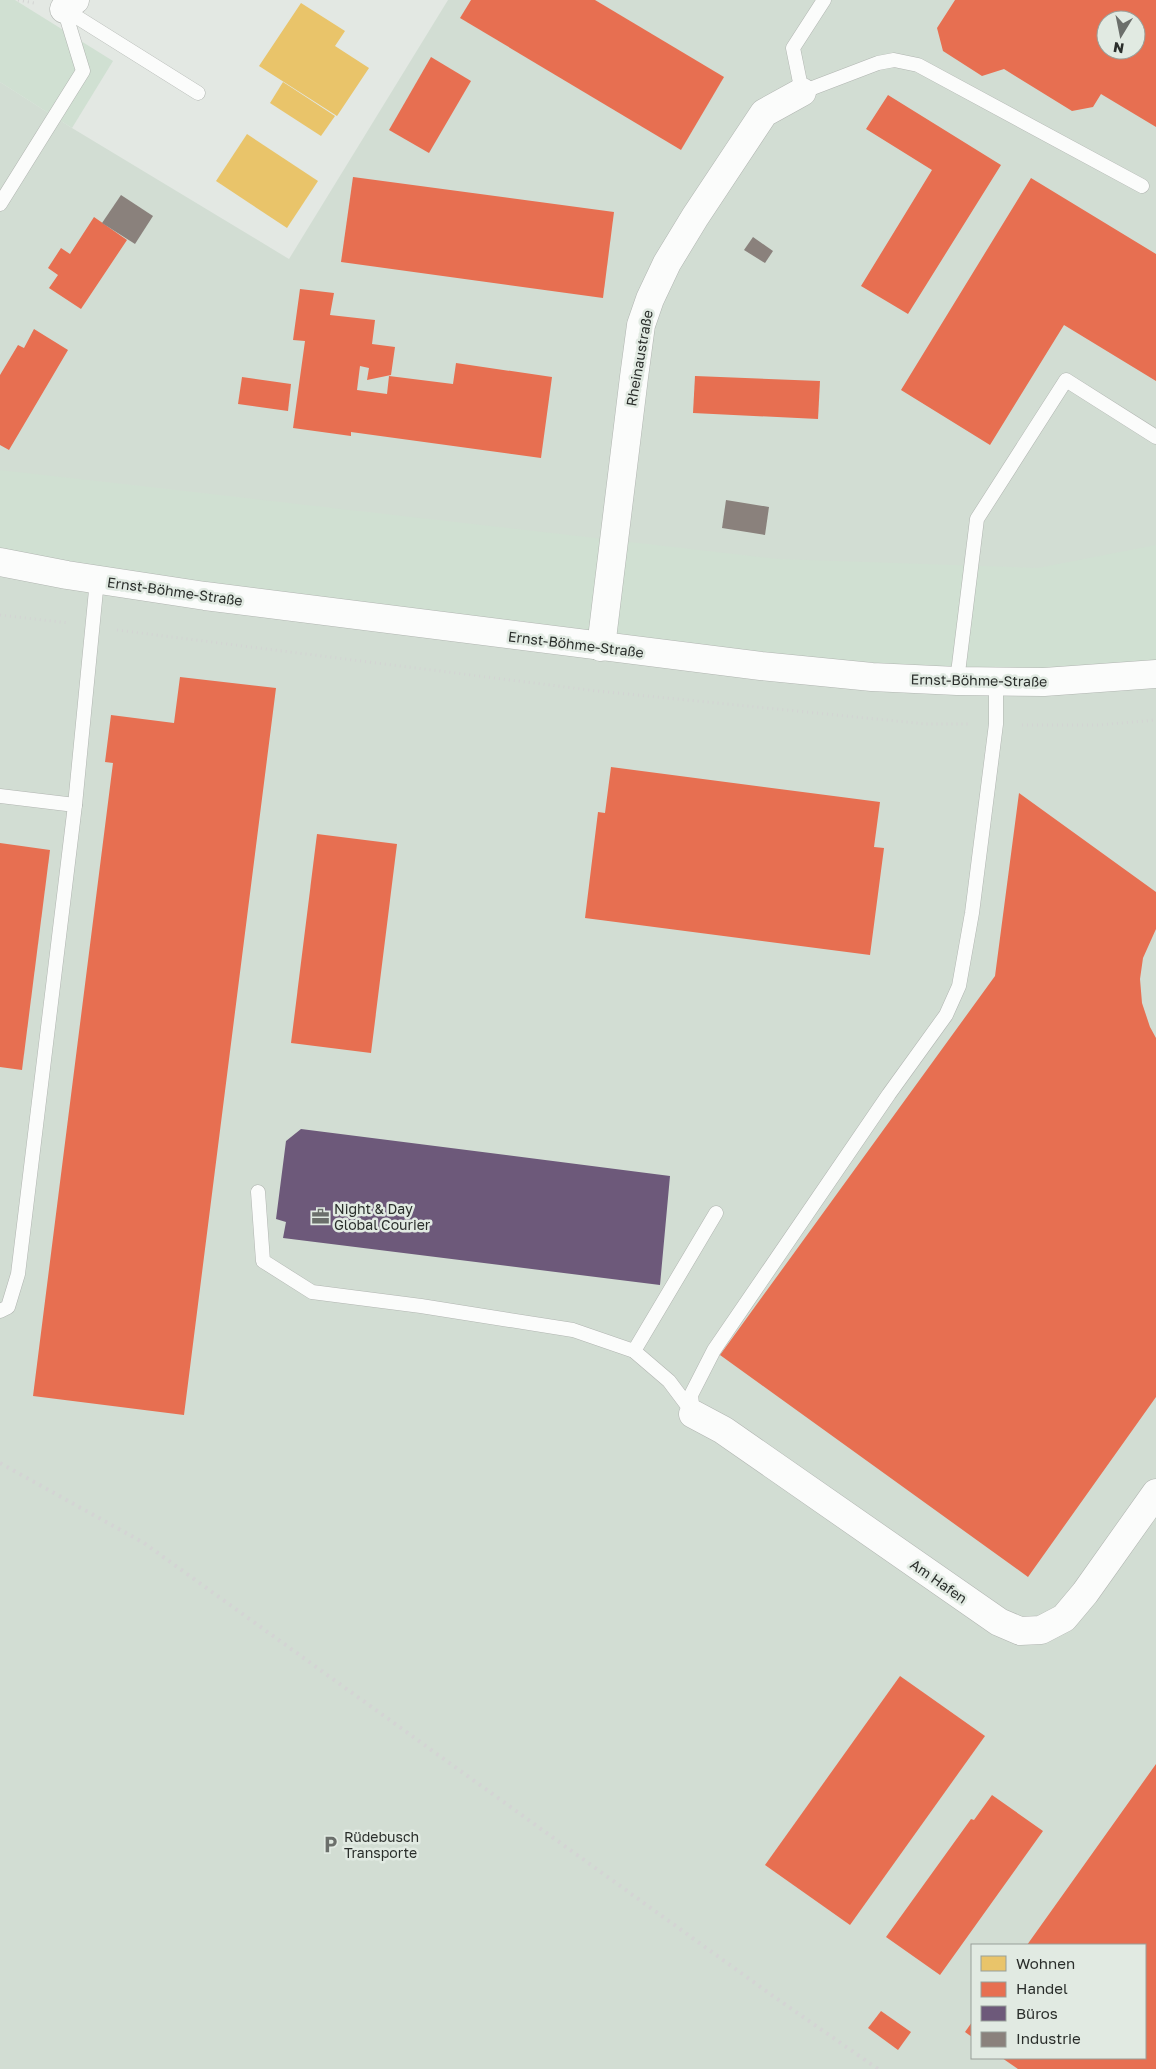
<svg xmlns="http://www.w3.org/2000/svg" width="1156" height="2069" font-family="'Golos Text',sans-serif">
<rect width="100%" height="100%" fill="#e3e8e3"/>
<!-- built -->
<path fill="#d2ddd3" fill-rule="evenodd" d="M448,0h708v2069h-1156v-1987l72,46 217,131zM1106,20h30v30h-30zM972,1945h173v113h-173z"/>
<!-- green -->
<g fill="#d0e0d2">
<path d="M0,0h15l98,61 -41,67 -72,-46z"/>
<path d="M0,470l778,89 260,9 118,-23v127l-212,9 -944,-120z"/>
</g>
<!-- homes -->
<g fill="#e9c46a">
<path d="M301,3l44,28 -10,15 34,22 -32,48 -78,-50z"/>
<path d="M283,82l52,34 -14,20 -51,-33z"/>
<path d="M247,134l71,47 -31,47 -71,-47z"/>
</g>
<!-- shops -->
<g fill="#e76f51" fill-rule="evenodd">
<path d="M471,0h124l129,77 -43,73 -221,-132z"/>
<path d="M955,0h201v127l-55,-33 -8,13 -21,4 -68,-42 -22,7 -39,-25 -6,-23zM1106,20h30v30h-30z"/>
<path d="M431,57l40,24 -42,72 -40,-23z"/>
<path d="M888,95l113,70 -93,149 -47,-28 71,-116 -66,-41z"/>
<path d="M353,177l261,35 -11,86 -262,-36z"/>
<path d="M1031,178l125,76v127l-92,-56 -74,120 -89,-55z"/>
<path d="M94,217l33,23 -46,69 -32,-21 9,-13 -10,-7 13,-20 9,6z"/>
<path d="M300,289l34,4 -4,22 45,5 -3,24 23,3 -4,28 -24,5 2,-12 -9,-2 -3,24 30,4 2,-18 64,8 3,-21 96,14 -11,81 -190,-26v4l-58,-8 12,-87 -12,-1z"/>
<path d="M34,329l34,21 -59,100 -9,-5v-70l18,-30 6,3z"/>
<path d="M695,376l125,5 -2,38 -125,-6z"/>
<path d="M242,377l49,7 -3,27 -50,-7z"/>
<path d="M180,677l96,11 -92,727 -151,-19 80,-633 -8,-1 6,-47 63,8z"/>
<path d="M611,767l269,35 -6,45 10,1 -14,107 -285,-37 13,-106 7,1z"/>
<path d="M1019,793l137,99v37l-13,29 -3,21 2,24 8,24 6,11v359l-128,180 -308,-222 275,-379z"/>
<path d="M317,834l80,10 -26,209 -80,-10z"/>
<path d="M0,843l50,7 -28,220 -22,-3z"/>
<path d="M900,1676l85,60 -135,189 -85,-60z"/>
<path d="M1156,1764v305h-138l-16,-11h143v-113h-118z"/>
<path d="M992,1795l51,36 -103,144 -54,-38 85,-118 3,1z"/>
<path d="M881,2011l30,21 -13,18 -30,-22z"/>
<path d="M972,2022v15l-7,-5z"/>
</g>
<!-- offices -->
<path fill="#6d597a" d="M301,1129l369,47 -10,109 -377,-47 3,-16 -10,-3 10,-78z"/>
<!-- industry -->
<g fill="#8a817c">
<path d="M121,195l32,21 -18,28 -33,-21z"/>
<path d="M753,237l20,14 -8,12 -21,-13z"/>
<path d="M726,500l43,7 -4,28 -43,-7z"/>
</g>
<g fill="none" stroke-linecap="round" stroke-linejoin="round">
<defs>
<g id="lane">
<path d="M824,0l-31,48 9,44 76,-29 16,-3 24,5 224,121"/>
<path d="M64,9l134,84"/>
<path d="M0,204l83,-133 -19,-62"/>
<path d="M957,681l20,-162 89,-139 90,57"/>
<path d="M0,796l75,9"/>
<path d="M258,1192l5,69 49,31 109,14 152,24 61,21 35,30 24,32"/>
<path d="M0,1311l8,-4 10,-33 57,-469 22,-225"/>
<path d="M634,1351l82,-138"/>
<path d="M693,1414l-2,-19 23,-45 175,-256 57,-79 13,-29 13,-73 24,-189v-43"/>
</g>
<g id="street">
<path d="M64,9l11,-9"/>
<path d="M0,562l67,13 138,21 556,70 111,11 85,4 87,1 112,-8"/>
<path d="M601,647l33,-270 7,-52 9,-26 17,-36 28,-46 69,-104 38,-21"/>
<path d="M693,1414l30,16 276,192 21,9 21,-1 23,-12 21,-25 71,-100"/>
</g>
</defs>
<!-- lane casing -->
<use href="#lane" stroke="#b1b5b1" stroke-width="15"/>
<!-- street casing -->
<use href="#street" stroke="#b1b5b1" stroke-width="29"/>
<!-- path -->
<g stroke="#d3d4d3" stroke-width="3" stroke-dasharray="1 4" stroke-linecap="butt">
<path d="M18,0l16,3"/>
<path d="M0,615l69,8"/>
<path d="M117,630l480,61 329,33h44"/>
<path d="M1022,725h77l57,-5"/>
</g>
<!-- lane -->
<use href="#lane" stroke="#fbfcfb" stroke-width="14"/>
<!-- street -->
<use href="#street" stroke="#fbfcfb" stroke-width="28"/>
<!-- rail -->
<path stroke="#d4d4d4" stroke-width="4" stroke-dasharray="2.5 5" stroke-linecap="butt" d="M0,1463l144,80 629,453 105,73"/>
</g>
<!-- icons -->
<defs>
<symbol id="office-bare" viewBox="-9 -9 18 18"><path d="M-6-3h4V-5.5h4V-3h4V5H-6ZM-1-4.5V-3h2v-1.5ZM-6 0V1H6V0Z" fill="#6b6f6b" stroke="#e1eae2" stroke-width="2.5" paint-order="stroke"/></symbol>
<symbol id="parking-bare" viewBox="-9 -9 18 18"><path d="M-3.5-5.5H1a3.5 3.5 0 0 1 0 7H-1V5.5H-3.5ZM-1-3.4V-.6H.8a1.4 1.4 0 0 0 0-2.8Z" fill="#6b6f6b" stroke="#e1eae2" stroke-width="2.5" paint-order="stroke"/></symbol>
</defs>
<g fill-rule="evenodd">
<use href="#office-bare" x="308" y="1204" width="25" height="25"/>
<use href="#parking-bare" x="318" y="1832" width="25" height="25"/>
</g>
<g text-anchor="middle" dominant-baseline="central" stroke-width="5" stroke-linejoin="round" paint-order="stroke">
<!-- street labels -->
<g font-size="14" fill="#2a2e2b" stroke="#e1eae2">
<text transform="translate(639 358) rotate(-80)">Rheinaustraße</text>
<text transform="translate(175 591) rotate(8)">Ernst-Böhme-Straße</text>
<text transform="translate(576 644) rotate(7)">Ernst-Böhme-Straße</text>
<text transform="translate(979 680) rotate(1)">Ernst-Böhme-Straße</text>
<text transform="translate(939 1581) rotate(35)">Am Hafen</text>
</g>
<!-- poi labels -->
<g font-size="14" fill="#2a2e2b" stroke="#e1eae2" text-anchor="start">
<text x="334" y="1208">Night &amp; Day<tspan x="334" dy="16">Global Courier</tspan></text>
<text x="344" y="1836">Rüdebusch<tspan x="344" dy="16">Transporte</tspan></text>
</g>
</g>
<!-- legend -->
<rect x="971" y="1944" width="175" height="115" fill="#e1eae2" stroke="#989f99"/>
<rect x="981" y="1956" width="25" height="15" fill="#e9c46a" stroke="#989f99"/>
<text x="1016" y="1969" font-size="15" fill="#2a2e2b">Wohnen</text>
<rect x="981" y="1982" width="25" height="15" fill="#e76f51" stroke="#989f99"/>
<text x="1016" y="1994" font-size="15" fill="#2a2e2b">Handel</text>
<rect x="981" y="2006" width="25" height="15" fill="#6d597a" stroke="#989f99"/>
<text x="1016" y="2019" font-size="15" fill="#2a2e2b">Büros</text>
<rect x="981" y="2032" width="25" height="15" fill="#8a817c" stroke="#989f99"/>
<text x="1016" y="2044" font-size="15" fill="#2a2e2b">Industrie</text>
<!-- north arrow -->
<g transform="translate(1121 35) rotate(190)"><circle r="24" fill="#e1eae2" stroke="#989f99"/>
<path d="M0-4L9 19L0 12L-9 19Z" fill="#6b6f6b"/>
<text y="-8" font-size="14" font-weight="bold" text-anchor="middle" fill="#2a2e2b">N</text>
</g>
</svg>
